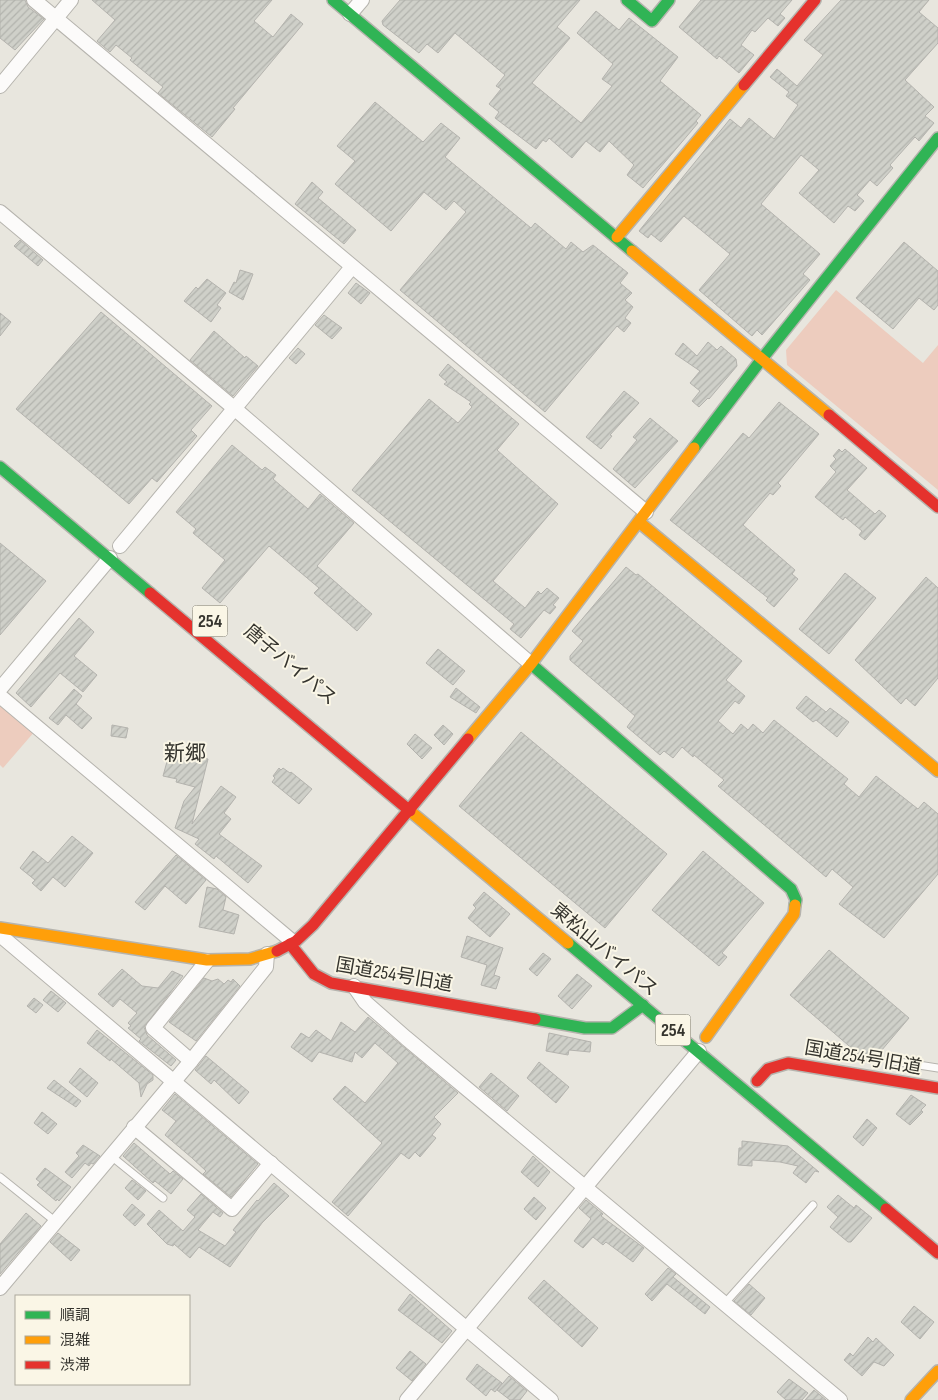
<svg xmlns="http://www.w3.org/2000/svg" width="938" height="1400" font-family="'Sofia Sans Condensed','Noto Sans JP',sans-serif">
<defs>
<pattern id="building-hatch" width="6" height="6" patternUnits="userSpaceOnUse" patternTransform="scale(1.25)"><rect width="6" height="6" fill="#cfd0c9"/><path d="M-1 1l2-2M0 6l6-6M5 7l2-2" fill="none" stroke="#b2b3ad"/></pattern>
</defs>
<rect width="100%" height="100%" fill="#e8e6de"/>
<!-- green -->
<g fill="#edccbe">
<path d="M836,290l87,73 15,-18v145l-151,-125 -1,-15z"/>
<path d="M0,703l35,28 -32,37 -3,-3z"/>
</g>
<!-- building -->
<g fill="url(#building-hatch)" stroke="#b4b3ae">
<path d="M0,0h25l3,7 16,12 -29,31 -15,-12z"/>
<path d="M92,0h180l-18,21 19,16 18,-23 12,10 -70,84 2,1 -23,28 -54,-44 5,-6 -33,-27 2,-2 -16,-13 -6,7 -13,-11 18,-21z"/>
<path d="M400,0h180l-23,27 13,11 -38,45 49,40 31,-37 -10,-7 11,-15 -36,-31 19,-22 23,19 10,-12 49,39 -18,24 41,34 -5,6 2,2 -55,65 -16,-13 7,-10 -25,-24 -9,11 -14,-11 -14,17 -23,-20 -3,4 -3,-2 -7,9 -41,-31 4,-6 -10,-8 12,-15 -5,-3 9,-11 -50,-42 -17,20 -11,-9 -8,9 -36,-28 -1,-4z"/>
<path d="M701,0h91l-12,14 5,4 -7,8 -10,-8 -13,14 -3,-2 -11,15 13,10 -15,18 -20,-17 -2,3 -38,-32z"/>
<path d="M841,0h88l-10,12 19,16v15l-33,37 29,27 -9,9 9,7 -15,18 -4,-4 -25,28 3,3 -16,18 -7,-6 -13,15 7,6 -9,10 -7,-5 -14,17 -35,-30 20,-23 -18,-15 -40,49 59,50 -17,20 7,6 -48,55 -5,-5 -5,6 -53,-46 31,-36 -46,-38 -23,26 -10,-8 -3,4 -9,-7 91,-112 11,9 8,-10 25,21 24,-34 -12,-9 3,-4 -19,-15 7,-8 20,17 26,-31 -19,-15z"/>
<path d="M375,102l48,40 18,-19 19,15 -15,19 86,71 4,-5 31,26 5,-7 12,10 10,-7 35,28 -8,10 12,10 -7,7 8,7 -8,11 6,5 -7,9 -7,-6 -72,86 -145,-122 66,-78 -12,-11 -8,9 -22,-18 -33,39 -56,-47 20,-23 -18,-15z"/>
<path d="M312,182l11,10 -5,6 38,32 -12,14 -49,-40z"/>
<path d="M20,240l23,20 -5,6 -24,-20z"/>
<path d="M904,242l34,29v34l-4,5 -15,-12 -26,31 -37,-31z"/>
<path d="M240,270l13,4 -10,26 -14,-8 5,-10 2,1z"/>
<path d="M207,279l19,14 -9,12 4,3 -10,14 -27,-21 12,-14 2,2z"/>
<path d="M356,283l14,10 -9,11 -13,-11z"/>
<path d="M101,312l111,94 -21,24 6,6 -40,46 -5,-4 -23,26 -113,-95z"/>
<path d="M0,313l11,9 -11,14z"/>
<path d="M324,315l18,13 -10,11 -17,-14z"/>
<path d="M214,331l31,27 1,-2 12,10 -25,30 -43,-36z"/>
<path d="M708,342l9,8 4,-4 15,13 1,7 -28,33 -1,-1 -9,9 -7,-6 8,-10 -10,-8 10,-12 -25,-17 8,-11 14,13z"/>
<path d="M298,348l7,6 -9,10 -7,-6z"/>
<path d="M448,364l71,60 -22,26 61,54 -65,77 32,27 13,-17 3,3 6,-6 12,10 -6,7 3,2 -6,7 -6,-4 -23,28 -11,-9 4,-5 -162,-134 77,-91 29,24 14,-16 -3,-3 2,-2 -27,-18 3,-2 -8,-7z"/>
<path d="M624,391l15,12 -29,32 2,1 -11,13 -15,-12z"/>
<path d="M779,402l40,32 -41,49 3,3 -8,9 -3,-2 -27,32 52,45 -3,4 6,5 -24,28 -8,-7 2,-2 -98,-78 73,-87 6,5z"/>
<path d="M650,418l28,23 -43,47 -22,-19 24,-29 -4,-3z"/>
<path d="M232,445l30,25 3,-3 11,8 -3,4 35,30 12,-15 34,29 -37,43 55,48 -15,17 -43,-38 5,-5 -50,-42 -49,57 -18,-15 23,-28 -32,-27 3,-4 -20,-17z"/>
<path d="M839,449l3,3 3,-3 22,19 -20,22 28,24 4,-4 7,6 -21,24 -6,-5 3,-4 -17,-14 -2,3 -28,-23 21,-25 -6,-6 6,-7 -3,-3z"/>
<path d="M0,543l46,38 -46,54z"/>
<path d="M626,567l10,8 2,-1 104,87 -16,19 19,16 -6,8 -4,-3 -17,20 15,13 8,-10 7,6 5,-6 10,9 11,-13 74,59 -4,5 15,13 17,-21 42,33 6,-7 14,12v60l-54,64 -45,-34 14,-17 -21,-18 -6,8 -108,-91 6,-6 -30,-25 -1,2 -11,-10 -9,11 -9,-7 -4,4 -33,-28 8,-11 -65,-56v-4l13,-15 -11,-10z"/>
<path d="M845,573l31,25 -47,56 -30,-25z"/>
<path d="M926,577l12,11v90l-23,28 -9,-8 -5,6 -46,-44z"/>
<path d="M79,618l15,14 -20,24 23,19 -14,17 -23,-19 -29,34 -15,-14z"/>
<path d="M438,649l27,22 -12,14 -27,-22z"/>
<path d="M456,688l24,19 -4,6 -26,-16z"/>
<path d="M74,689l8,7 -6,8 16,14 -10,11 -16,-14 -8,10 -9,-7z"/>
<path d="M806,696l20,16 4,-4 19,14 -12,15 -21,-17 -3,2 -17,-14z"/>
<path d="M112,725l16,3 -2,10 -15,-2z"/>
<path d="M443,725l10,9 -9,11 -10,-10z"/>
<path d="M521,732l146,122 -62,74 -146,-122z"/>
<path d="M415,734l17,14 -10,11 -15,-15z"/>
<path d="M191,755l17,4 -16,65 29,-38 15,11 -12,16 7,6 -12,15 43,32 -14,17 -32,-27 -2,3 -19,-15 4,-5 -24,-11 9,-27 11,-14 -19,-5 1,-3 -14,-3 5,-18 21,4z"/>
<path d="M279,768l2,2 2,-2 7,5 1,-1 21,17 -13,15 -27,-22 3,-4 -2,-2z"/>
<path d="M72,836l21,17 -28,34 -12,-10 -12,14 -9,-8 3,-3 -15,-12 13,-17 15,12z"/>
<path d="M703,851l61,52 -42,50 5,4 -8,9 -67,-56z"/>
<path d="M176,855l30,25 -20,24 -21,-18 -20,24 -10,-8z"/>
<path d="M207,887l10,2 9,8 -3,13 16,5 -5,19 -35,-7z"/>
<path d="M484,892l26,22 -20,23 -22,-19 8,-10 -3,-3z"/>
<path d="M467,936l36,12 -9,27 6,2 -4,12 -15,-4 6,-20 -26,-8z"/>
<path d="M829,950l80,68 -39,46 -80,-69z"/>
<path d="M543,953l8,6 -14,17 -8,-7z"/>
<path d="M122,969l20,17 16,2 14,-17 11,5 -39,51 3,8 29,25 -5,6 -32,-25 2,-2 -13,-11 3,-2 -3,-3 9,-10 -17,-14 -7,8 -15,-13z"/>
<path d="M577,974l15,12 -20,23 -14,-13z"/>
<path d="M204,978l8,3 6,-2 6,5 4,-4 3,2 2,-3 7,7 -44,55 -27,-19z"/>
<path d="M51,991l15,12 -8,9 -15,-12z"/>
<path d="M34,998l9,7 -7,8 -9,-7z"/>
<path d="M368,1017l90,76 -24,24 7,7 -9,11 4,3 -16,19 -5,-5 -6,7 -8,-6 -53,63 -16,-14 50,-59 -49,-44 12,-13 20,17 33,-40 -23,-20 -13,15 -7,-6 -3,10 -33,-10 -7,10 -21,-15 10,-14 8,5 7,-8 15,11 10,-19 14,10z"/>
<path d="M97,1030l56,45v5l-6,4 -6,13 -2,-14 -28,-24 -1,2 -23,-18z"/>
<path d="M549,1033l42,9 -1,10 -21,-2 -1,5 -22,-4z"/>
<path d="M206,1056l43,36 -10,12 -25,-24 -3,4 -16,-14z"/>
<path d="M539,1062l30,25 -13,16 -29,-25z"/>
<path d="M80,1068l18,15 -11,14 -18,-15z"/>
<path d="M491,1073l28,23 -12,15 -28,-24z"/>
<path d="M54,1080l27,21 -5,6 -29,-19z"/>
<path d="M175,1094l83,70 -27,33 -28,-23 3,-3 -14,-13 -27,-23 11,-14 -14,-11z"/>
<path d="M911,1095l15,10 -5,5 2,2 -13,13 -14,-11z"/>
<path d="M42,1112l15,12 -9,10 -14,-11z"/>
<path d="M867,1119l10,9 -14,18 -10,-9z"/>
<path d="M742,1141l46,5 31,26 -4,-1 -9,12 -13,-10 5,-7 -18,-4 -28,-2v6l-14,-1 1,-17h3z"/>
<path d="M134,1143l36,31 3,-3 10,8 -12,15 -16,-13 -2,2 -30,-27z"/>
<path d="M83,1145l17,11 -7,8 -2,-1 -2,3 -4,-3 -13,15 -7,-6 14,-16 -3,-3z"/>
<path d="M533,1156l17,16 -12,15 -17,-15z"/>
<path d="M45,1168l26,19 -12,14 -2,-2 -1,2 -19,-16 3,-3 -4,-3z"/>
<path d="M132,1180l14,11 -8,9 -13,-12z"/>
<path d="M274,1183l15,13 -27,27 -32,44 -31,-20 -9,11 -16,-14 -1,2 -6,-2 -20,-20 12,-14 24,21 12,-14 -8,-7 14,-16 22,19 -3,4 -7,-5 -15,18 27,16 11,-14 -3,-2 24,-30 1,1z"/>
<path d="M838,1195l16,13 2,-3 16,13 -21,24h-3l-18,-15 8,-10 -11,-10z"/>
<path d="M534,1197l12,11 -10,12 -12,-11z"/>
<path d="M586,1200l17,14 -2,2 43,32 -11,14 -27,-20 -3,3 -10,-8 -10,11 -9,-7 17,-22 -12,-11z"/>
<path d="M132,1204l13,11 -10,11 -12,-11z"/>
<path d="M26,1213l15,13 -41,48v-30z"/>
<path d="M58,1233l22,17 -9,11 -21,-19z"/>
<path d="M668,1268l8,6 -3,3 37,30 -5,7 -38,-30 -15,17 -7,-7z"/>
<path d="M544,1280l54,48 -16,19 -54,-49z"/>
<path d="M749,1284l16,14 -14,17 -17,-14z"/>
<path d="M410,1294l42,37 -10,12 -44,-33z"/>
<path d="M914,1306l20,16 -14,17 -19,-17z"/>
<path d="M868,1337l5,5 3,-4 18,17 -10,11 -10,-4 -12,14 -18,-16 6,-7 3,3z"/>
<path d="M410,1351l16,13 -14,17 -16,-13z"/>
<path d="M477,1364l25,19 -7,9 -4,-3 -5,7 -20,-17z"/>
<path d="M509,1376l18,15 -7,9h-10l-13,-10z"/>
<path d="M789,1379l19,14 -6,7h-16l-9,-8z"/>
<path d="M814,1390l12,10h-21z"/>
</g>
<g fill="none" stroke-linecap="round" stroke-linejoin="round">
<defs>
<g id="lane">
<path d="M893,1061l45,7"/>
<path d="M111,1156l52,42"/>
<path d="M0,1177l56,45"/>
<path d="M725,1303l88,-98"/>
</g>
<g id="street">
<path d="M34,0l612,512"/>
<path d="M350,14l12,-14"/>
<path d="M0,86l71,-86"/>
<path d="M0,212l234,196 297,256"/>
<path d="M120,546l232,-279"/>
<path d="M0,689l110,-131"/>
<path d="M0,696l293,246"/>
<path d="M0,935l551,465"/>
<path d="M354,986l11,16 41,36 434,362"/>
<path d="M191,1061l-38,-33 54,-67"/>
<path d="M134,1127l98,82 39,-46"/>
<path d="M0,1288l191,-227 75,-94 1,-13"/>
<path d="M407,1400l292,-349"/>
</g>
<g id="fast">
<path d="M333,0l299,251"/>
<path d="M627,0l25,21 17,-21"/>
<path d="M694,448l67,-88 177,-222"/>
<path d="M0,467l150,126"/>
<path d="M531,664l260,225 5,11 -1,5"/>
<path d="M568,943l318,266"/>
<path d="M535,1019l50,9h27l31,-23"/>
</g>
<g id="slow">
<path d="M617,237l127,-152"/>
<path d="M632,251l197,164"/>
<path d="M639,522l299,249"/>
<path d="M468,739l63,-75 163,-216"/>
<path d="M410,811l158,132"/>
<path d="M0,928l207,32 43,-1 27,-8"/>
<path d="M706,1037l88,-123 1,-9"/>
<path d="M911,1400l27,-29"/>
</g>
<g id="jam">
<path d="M744,85l71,-85"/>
<path d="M829,415l109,92"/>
<path d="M150,593l260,218"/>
<path d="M290,944l24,30 17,9 204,36"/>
<path d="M277,951l19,-10 17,-16 155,-186"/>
<path d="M757,1081l11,-12 20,-6 150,25"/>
<path d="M886,1209l52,44"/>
</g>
</defs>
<!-- lane casing -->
<use href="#lane" stroke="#b6b4ae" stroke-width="9"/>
<!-- street casing -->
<use href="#street" stroke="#b6b4ae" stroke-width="16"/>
<!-- fast casing -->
<use href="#fast" stroke="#b6b4ae" stroke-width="14"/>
<!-- slow casing -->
<use href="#slow" stroke="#b6b4ae" stroke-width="14"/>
<!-- jam casing -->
<use href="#jam" stroke="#b6b4ae" stroke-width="14"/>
<!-- lane -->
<use href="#lane" stroke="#fcfbfa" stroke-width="7"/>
<!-- street -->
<use href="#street" stroke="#fcfbfa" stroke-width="14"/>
<!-- fast -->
<use href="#fast" stroke="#30b455" stroke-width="11"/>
<!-- slow -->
<use href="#slow" stroke="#ff9f0a" stroke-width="11"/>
<!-- jam -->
<use href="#jam" stroke="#e5322d" stroke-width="11"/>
</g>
<g text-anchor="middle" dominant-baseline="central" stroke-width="4" stroke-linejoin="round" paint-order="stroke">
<!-- shield labels -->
<g fill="#faf6e6" stroke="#706e65" stroke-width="1">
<rect x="192.5" y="605.5" width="35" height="31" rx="4"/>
<rect x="655.5" y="1014.5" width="35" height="31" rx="4"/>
</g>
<g font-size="18" font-weight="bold" fill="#35342e">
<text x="210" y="621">254</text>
<text x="673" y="1030">254</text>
</g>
<!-- street labels -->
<g font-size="19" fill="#35342e" stroke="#faf6e6">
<text transform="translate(290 665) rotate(40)">唐子バイパス</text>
<text transform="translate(604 950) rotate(40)">東松山バイパス</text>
<text transform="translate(394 975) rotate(10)">国道254号旧道</text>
<text transform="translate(863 1058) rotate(10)">国道254号旧道</text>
</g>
<!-- quarter labels -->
<g font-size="21" fill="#35342e" stroke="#faf6e6">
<text x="185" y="753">新郷</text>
</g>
</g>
<!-- legend -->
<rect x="15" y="1295" width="175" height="90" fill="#faf6e6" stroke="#aba89c"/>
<rect x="25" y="1311" width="25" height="8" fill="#30b455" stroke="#aba89c"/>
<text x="60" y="1320" font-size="15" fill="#35342e">順調</text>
<rect x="25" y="1336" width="25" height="8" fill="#ff9f0a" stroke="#aba89c"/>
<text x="60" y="1345" font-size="15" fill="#35342e">混雑</text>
<rect x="25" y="1361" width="25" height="8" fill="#e5322d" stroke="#aba89c"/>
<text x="60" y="1370" font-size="15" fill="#35342e">渋滞</text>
</svg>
